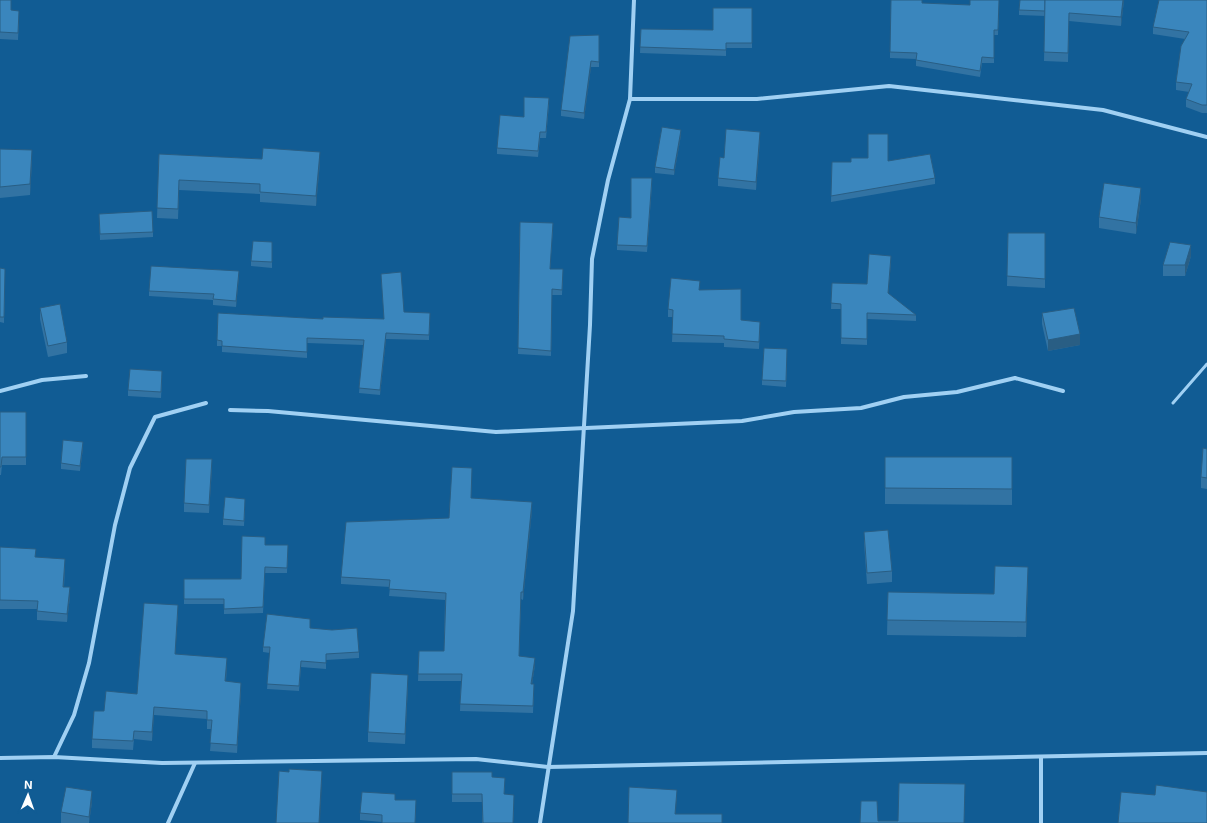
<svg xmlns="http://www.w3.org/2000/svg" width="1207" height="823" font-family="Inter,sans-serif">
<rect width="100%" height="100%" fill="#115c94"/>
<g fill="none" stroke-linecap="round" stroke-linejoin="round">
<!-- service -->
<path stroke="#a0d0f3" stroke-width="3" d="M1173,403l34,-39"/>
<!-- minor -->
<g stroke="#a0d0f3" stroke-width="4">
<path d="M630,99h127l132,-13 214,24 104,27"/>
<path d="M0,391l42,-11 44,-4"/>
<path d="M230,410l38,1 228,21 246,-11 52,-9 67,-4 43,-11 53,-5 58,-14 48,13"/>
<path d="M54,757l20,-42 15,-52 26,-138 15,-57 25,-51 51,-14"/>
<path d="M1041,757v66"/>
<path d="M0,758l54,-1 108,6 314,-4 72,8 659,-14"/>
<path d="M168,823l27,-60"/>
<path d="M540,823l33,-212 17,-286 2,-66 16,-79 22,-81 4,-99"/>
</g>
</g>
<!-- wall -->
<g fill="#3273a3">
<path d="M0,0l19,18 -1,22 -18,-1z"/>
<path d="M999,0l-1,35h-4v28h-12l-2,14 -64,-11v-7l-26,-1v-6l32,-49 48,2z"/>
<path d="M1045,0v16l-26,-1v-5z"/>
<path d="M1045,0h79l-3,26 -52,-5 -1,41 -24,-1z"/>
<path d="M1207,0v113h-5l-16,-6v-8l3,-7 -13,-2v-8l9,-43 -32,-5v-7z"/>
<path d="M752,8v40h-26v8l-86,-3 1,-24 72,1z"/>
<path d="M599,35v32h-8l-7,52 -23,-3v-6z"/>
<path d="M549,104l-3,34h-6l-2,19 -41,-3v-6l27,-31z"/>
<path d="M681,135l-7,40 -19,-2v-6z"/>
<path d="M760,140l-4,50 -38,-4v-8l6,-20z"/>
<path d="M0,149l32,12 -2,34 -30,3z"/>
<path d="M159,154l161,8 -4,44 -56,-4v-8l-81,-4 -1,29 -21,-1z"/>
<path d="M888,161l47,17v6l-104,18 1,-40h19z"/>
<path d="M652,184l-5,68 -30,-2v-5l14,-27z"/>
<path d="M1141,199l-5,35 -37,-6v-11z"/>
<path d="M99,214l54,18v5l-53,3z"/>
<path d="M520,222l33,6 -3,41h13l-1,26h-10l-1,61 -33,-2z"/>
<path d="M1008,233h37v55l-38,-2z"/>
<path d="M272,242v26l-21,-2v-5z"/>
<path d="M1191,256l-6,20h-22v-11z"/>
<path d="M891,262l-3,32 28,21v6l-49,-2v26l-26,-1v-35h-10l1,-26 35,1z"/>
<path d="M0,268l5,1 -1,54 -4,-1z"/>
<path d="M381,274l23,38 26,1 -1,27 -43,-1 -6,56 -21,-2 4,-48 -56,-2v15l-85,-6v-6h-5v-6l106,-21h61z"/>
<path d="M239,276l-3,31 -23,-2v-5l-64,-4v-5z"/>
<path d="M700,290l41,30 19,9 -1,20 -35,-2v-4l-52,-1 1,-25h-5v-8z"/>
<path d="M40,308l27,34v11l-19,4 -8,-38z"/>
<path d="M1042,313l38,32 -32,6 -6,-27z"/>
<path d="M787,355l-1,32 -24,-2v-5z"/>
<path d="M162,377l-1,21 -33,-2v-6z"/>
<path d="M0,412h26v53h-24l-1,10h-1z"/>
<path d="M83,448l-3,23 -19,-2v-6z"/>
<path d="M1207,449v40l-6,-1v-11z"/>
<path d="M885,457h127v48l-127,-1z"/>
<path d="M212,468l-3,45 -25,-1v-9z"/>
<path d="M472,498l60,12 -9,90 -2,-1 -2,57 16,9 -3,19h2l-1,29 -73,-2 1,-30h-43l1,-30h25l1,-51 -56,-4 1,-9 -49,-3v-7l108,-59z"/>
<path d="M245,504l-1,22 -21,-1v-6z"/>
<path d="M864,532l28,39v11l-25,2 -3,-41z"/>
<path d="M265,545h23l-1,28h-22l-2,40 -39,1v-10h-40v-25h57z"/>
<path d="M0,547l36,10 29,11 -1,19 6,9 -3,26 -30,-2v-11h-37z"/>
<path d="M1028,582l-2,55 -139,-2 1,-43 106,2z"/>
<path d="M178,614l-3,40 52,13 -1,14 15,10 -4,62 -27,-2 2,-22h-5v-10l-53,-4 -2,26 -18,-2 -1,11 -41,-2v-9l12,-28 33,-17z"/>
<path d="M310,625v3l49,24v6l-33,2v9l-25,-2 -2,24 -32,-2 3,-36 -7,-1v-5z"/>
<path d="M408,685l-3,59 -37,-2v-10z"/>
<path d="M452,772l40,5 13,8 -1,9 10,8 -1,21h-31v-21h-30z"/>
<path d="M395,800l21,8 -1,15h-33v-1l-22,-2v-7z"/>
<path d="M92,802l-3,21h-28v-11z"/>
</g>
<!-- shaded-wall -->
<g fill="#295e84">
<path d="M1123,0h1l-3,26v-9z"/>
<path d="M591,61v6l-7,52v-6z"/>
<path d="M681,130v5l-7,40v-5z"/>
<path d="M760,132v8l-4,50v-8z"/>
<path d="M32,150v11l-2,34v-11z"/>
<path d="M320,152v10l-4,44v-10z"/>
<path d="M1141,188v11l-5,35v-11z"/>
<path d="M1191,245v11l-6,20v-11z"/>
<path d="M891,256v6l-3,37v-6z"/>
<path d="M239,271v5l-3,31v-6z"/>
<path d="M386,333v6l-6,56v-5z"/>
<path d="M1080,334v11l-32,6v-11z"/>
<path d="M83,442v6l-3,23v-5z"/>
<path d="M212,459v9l-3,45v-8z"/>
<path d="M532,502v8l-9,90v-8z"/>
<path d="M65,559v9l-2,27v-8z"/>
<path d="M1028,567v15l-2,55v-15z"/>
<path d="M70,587v9l-3,26v-8z"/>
<path d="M178,605v9l-3,48v-8z"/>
<path d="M227,658v9l-2,23v-9z"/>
<path d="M535,658v7l-4,26v-7z"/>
<path d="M408,675v10l-3,59v-10z"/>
<path d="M241,683v8l-4,62v-8z"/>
<path d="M154,707v8l-2,26v-9z"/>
<path d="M322,771v11l-2,41h-1z"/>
<path d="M677,790v9l-2,24v-9z"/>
<path d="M92,791v11l-3,21v-6z"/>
</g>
<!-- building -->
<g fill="#3a86bd" stroke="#295e84">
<path d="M0,0h11v10l8,1 -1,22 -18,-1z"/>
<path d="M891,0h31v3l48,2v-5h29l-1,30h-4v28l-12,-1 -2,14 -64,-11 1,-7 -27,-1z"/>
<path d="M1020,0h25v11l-26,-1z"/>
<path d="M1045,0h78l-2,17 -52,-4 -1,40 -24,-1z"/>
<path d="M1159,0h48v105h-5l-16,-6 6,-15 -16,-2 5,-36 8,-14 -36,-5z"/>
<path d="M713,8h39v35h-26v7l-86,-3 1,-18 72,1z"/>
<path d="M599,35v27l-8,-1 -7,52 -23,-3 9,-74z"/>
<path d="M524,97l25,1 -3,34h-6l-2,19 -41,-3 3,-33 24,2z"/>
<path d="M662,127l19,3 -7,40 -19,-3z"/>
<path d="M726,129l34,3 -4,50 -38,-4 2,-21 4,1z"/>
<path d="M868,134h20v27l42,-7 5,24 -104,18 1,-34h19v-4h17z"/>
<path d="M263,148l57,4 -4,44 -56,-4v-8l-81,-4 -1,29 -21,-1 2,-54 103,5z"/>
<path d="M0,149l32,1 -2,34 -30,3z"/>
<path d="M631,178h21l-5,68 -30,-1 2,-28 12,1z"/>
<path d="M1104,183l37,5 -5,35 -37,-6z"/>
<path d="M152,211l1,21 -53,2 -1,-20z"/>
<path d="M520,222l33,1 -3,46h13l-1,21 -10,-1 -1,62 -33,-3z"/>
<path d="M1008,233h37v46l-38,-3z"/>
<path d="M253,241l19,1v20l-21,-1z"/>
<path d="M1170,242l21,3 -6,20h-22z"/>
<path d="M869,254l22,2 -3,37 28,22 -49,-2v26l-26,-1v-34l-10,-1 1,-20 35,1z"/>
<path d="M151,266l88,5 -3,30 -23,-2 1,-5 -65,-3z"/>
<path d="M0,268l5,1 -1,48h-4z"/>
<path d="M401,272l3,40 26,1 -1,22 -43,-2 -6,57 -21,-2 5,-48 -57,-2v14l-85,-6v-5l-5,-1 1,-27 105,6v-2l61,2 -3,-45z"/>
<path d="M671,278l29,3 -1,9 42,-1v31l19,2 -1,20 -35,-3v-3l-52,-2 1,-24 -5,-1z"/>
<path d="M60,304l7,38 -19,4 -8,-38z"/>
<path d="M1074,308l6,26 -32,6 -6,-27z"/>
<path d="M764,348l23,1 -1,32 -24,-1z"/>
<path d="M130,369l32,2 -1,21 -33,-2z"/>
<path d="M0,412h26v45h-24l-1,10h-1z"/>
<path d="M63,440l20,2 -3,24 -19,-3z"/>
<path d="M1203,448l4,1v29l-6,-1z"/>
<path d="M885,457h127v32l-127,-1z"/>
<path d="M186,459h26l-3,46 -25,-2z"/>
<path d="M452,467l20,1 -1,30 61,4 -9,90h-2l-2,64 16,2 -4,26h3l-1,22 -73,-2 2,-30h-44l1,-23h25l2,-58 -57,-4 1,-9 -49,-3 5,-55 103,-4z"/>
<path d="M225,497l20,2 -1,22 -21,-2z"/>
<path d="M888,530l4,41 -25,2 -3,-41z"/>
<path d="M242,536l23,1v8h23l-1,23 -22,-1 -2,40 -39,2v-10h-40v-20h57z"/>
<path d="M0,547l36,2 -1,8 30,2 -2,28h7l-3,27 -30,-3 1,-10 -38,-1z"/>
<path d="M995,566l33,1 -2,55 -139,-2 1,-28 106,2z"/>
<path d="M144,603l34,2 -3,49 52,4 -2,23 16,2 -4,62 -27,-2 2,-23h-5v-9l-53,-4 -2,25 -18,-1 -1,10 -41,-2 2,-28h10l2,-20 31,3z"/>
<path d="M267,614l43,5v9l22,2 25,-2 2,24 -33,2v9l-25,-2 -2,25 -32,-2 3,-37h-7z"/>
<path d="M371,673l37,2 -3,59 -37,-2z"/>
<path d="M289,769l33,2 -3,52h-43l3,-52 10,1z"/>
<path d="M452,772h40v5l13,1 -1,16 10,1 -1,28h-30l-1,-29h-30z"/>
<path d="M899,783l66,1 -1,39h-104l1,-22h16l1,20h20z"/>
<path d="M1156,785l51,7v31h-89l3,-31 34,3z"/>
<path d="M66,787l26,4 -3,26 -28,-5z"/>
<path d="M629,787l48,3 -2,24h47v9h-94z"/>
<path d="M362,792l33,2v6h21l-1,23h-33v-8l-22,-2z"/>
</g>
<!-- north arrow -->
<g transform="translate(28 795) rotate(2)" stroke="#115c94" stroke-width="3" paint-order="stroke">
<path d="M0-3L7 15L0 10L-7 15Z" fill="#ffffff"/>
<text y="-6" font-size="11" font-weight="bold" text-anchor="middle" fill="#ffffff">N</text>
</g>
</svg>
